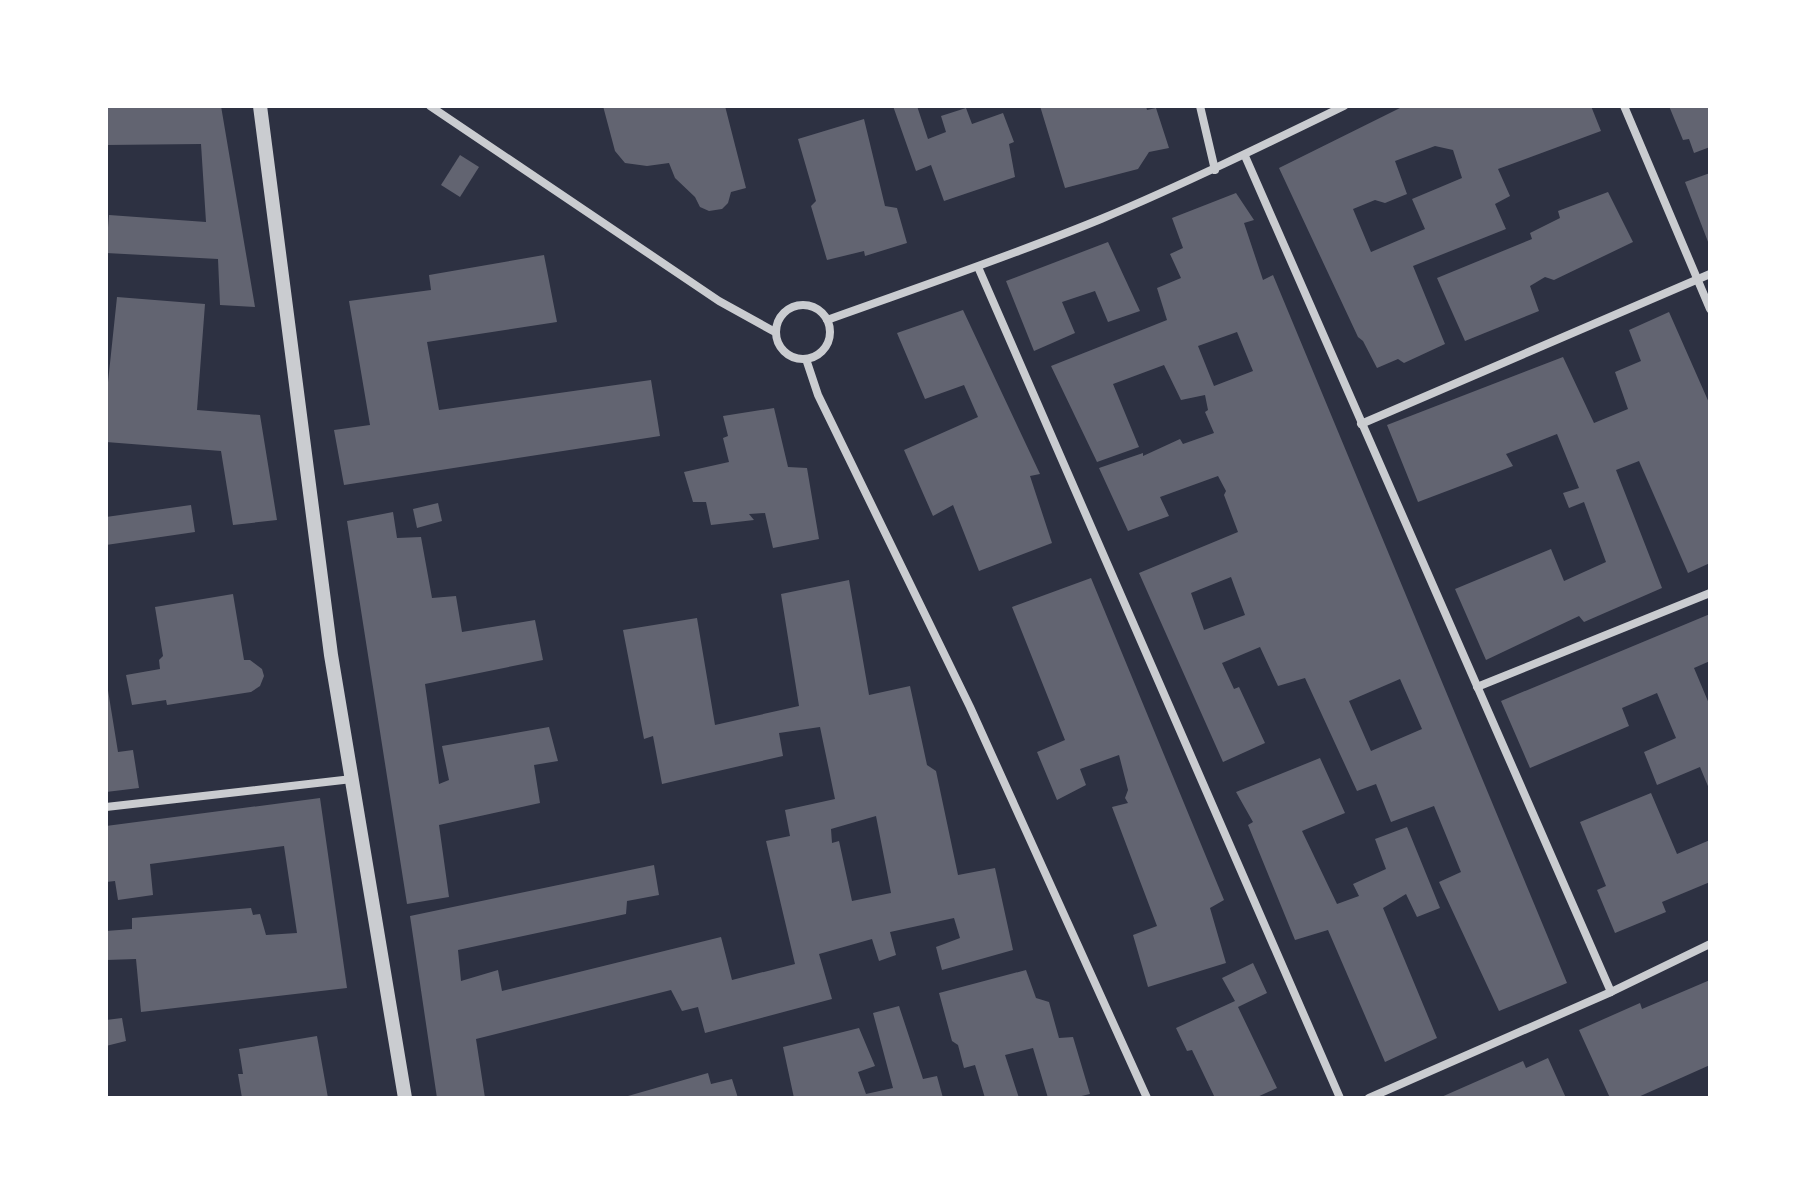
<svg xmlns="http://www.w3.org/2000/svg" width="1816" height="1204" font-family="Jost,sans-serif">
<rect width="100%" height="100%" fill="#2d3142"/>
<!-- building -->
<g fill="#626471" fill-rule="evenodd">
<path d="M106,106h115l34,201 -35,-2 -2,-46 -112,-6 3,-38 97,7 -5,-78 -95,1z"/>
<path d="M603,106h122l21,82 -15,4 -3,11 -6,6 -13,2 -9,-4 -5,-10 -20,-19 -6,-15 -22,3 -22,-3 -10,-12z"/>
<path d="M893,106h24l11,33 18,-7 -5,-16 25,-8 6,16 31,-11 11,29 -5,2 6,33 -71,24 -13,-36 -15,6z"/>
<path d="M1040,106h106l1,4 9,-2 13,40 -20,4 -11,17 -73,19z"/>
<path d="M1404,106h187l10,25 -103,38 12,27 -15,8 11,25 -93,37 32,78 -41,19 -6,-4 -21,9 -14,-27 -5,-4 -79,-169zM1435,146l18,4 9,28 -50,21 13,30 -54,23 -18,-43 22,-9 10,3 22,-9 -12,-33z"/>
<path d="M1669,106h41v41l-16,6 -5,-14 -6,1z"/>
<path d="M864,119l21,87 12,2 10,35 -42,13 -1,-5 -37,9 -16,-54 5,-5 -18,-62z"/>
<path d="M460,155l19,12 -19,30 -19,-12z"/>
<path d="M1710,173v74l-25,-65z"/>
<path d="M1608,192l25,50 -79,38 -9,-3 -15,9 9,25 -74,30 -28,-63 95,-39 -2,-6 30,-15 -2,-7z"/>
<path d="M1236,193l18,27 -10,3 19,57 10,-5 294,708 -68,28 -60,-129 22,-10 -27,-66 -43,16 -15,-38 -19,7 -52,-113 -27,8 -18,-39 -38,16 12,26 5,-2 26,56 -42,19 -84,-189 99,-41 -14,-37 2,-4 -8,-15 -58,21 9,19 -41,15 -29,-63 44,-15v3l37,-17 3,5 31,-11 -9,-21 3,-2 -3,-15 -24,5 -17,-35 -51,19 26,63 -42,15 -46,-96 116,-46 -10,-32 24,-10 -11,-24 13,-6 -11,-30zM1237,332l16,39 -39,15 -16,-40zM1231,577l14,38 -41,15 -13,-37zM1400,679l22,50 -51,22 -22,-50z"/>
<path d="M1108,242l32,69 -32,11 -13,-31 -33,11 13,31 -41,18 -28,-70z"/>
<path d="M544,255l13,67 -130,20 12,68 212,-30 9,56 -316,49 -10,-55 36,-5 -21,-124 82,-11 -2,-15z"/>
<path d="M117,297l88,7 -8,106 63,5 17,105 -44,5 -12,-74 -115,-9v-41z"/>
<path d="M963,310l77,164 -10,2 22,67 -73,28 -26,-66 -20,11 -29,-66 74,-33 -14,-32 -39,14 -28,-66z"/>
<path d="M1669,312l41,93v158l-22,10 -49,-112 -23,9 46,118 -78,34 -5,-6 -93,44 -31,-71 96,-40 13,32 42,-19 -22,-60 -15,6 -6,-15 16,-5 -22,-54 -51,20 7,12 -95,36 -31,-77 176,-68 31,66 34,-14 -13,-37 26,-11 -12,-31z"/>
<path d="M774,408l14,59 19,1 12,71 -46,9 -8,-35 -16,1 5,6 -43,5 -5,-23h-13l-9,-30 45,-10 -6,-24 5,-2 -5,-20z"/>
<path d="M438,503l4,18 -25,7 -4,-19z"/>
<path d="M191,505l4,27 -89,13v-28z"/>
<path d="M393,512l4,26 24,-1 11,61 24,-2 6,36 73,-12 8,40 -118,24 14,100 10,-4 -7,-34 107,-19 9,34 -24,4 6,38 -101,22 10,72 -42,7 -60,-383z"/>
<path d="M1091,578l133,322 -14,8 16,55 -78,24 -15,-52 24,-9 -45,-119 16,-4 -3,-5 3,-8 -9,-35 -39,14 6,16 -29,15 -20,-48 28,-12 -53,-133z"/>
<path d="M849,580l20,115 41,-9 17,79 9,6 22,104 37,-7 18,82 -71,20 -6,-23 24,-9 -6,-20 -64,14 6,23 -17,6 -7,-22 -53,15 13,45 -127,34 -7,-26 -16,4 -11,-21 -195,49 9,59h-48l-27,-182 244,-51 5,30 -32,6 -1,13 -168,36 3,31 37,-11 4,21 219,-54 11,43 63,-16 -29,-123 24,-5 -5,-26 50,-11 -15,-72 -41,6 4,23 -121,28 -9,-48 -9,3 -21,-109 74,-12 18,107 84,-19 -18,-112zM876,816l15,77 -39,8 -13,-60 -7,2 -1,-14z"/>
<path d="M233,594l11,66h6l12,9 2,7 -4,10 -9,6 -84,13 -1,-5 -34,5 -6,-30 34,-6 -1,-9 4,-4 -8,-49z"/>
<path d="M1710,614v47l-16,7 16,38v85l-10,-24 -43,18 -13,-33 32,-14 -19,-45 -35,15 7,18 -99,42 -29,-67z"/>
<path d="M106,678l12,74 15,-2 6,38 -33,4z"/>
<path d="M1320,758l25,55 -43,18 35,73 22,-8 -6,-12 33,-15 -11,-30 32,-12 33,81 -23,9 -11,-23 -23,14 54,130 -52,24 -57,-132 -33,10 -47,-115 5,-3 -17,-30z"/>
<path d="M1651,793l26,61 33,-14v42l-48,20 4,10 -51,21 -18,-43 9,-4 -26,-64z"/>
<path d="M320,798l27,190 -206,24 -5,-53 -30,1v-29l26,-2v-11l119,-10 2,7 7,-1 6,21 31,-2 -13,-87 -134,18 3,31 -35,5 -3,-19 -9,1v-56z"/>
<path d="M1253,963l14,30 -29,14 39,81 -22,10h-40l-23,-48 -5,1 -11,-23 59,-27 -13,-23z"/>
<path d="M1026,970l10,28 13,4 10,36 14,-1 17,57 -17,4h-25l-15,-50 -28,7 14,43h-34l-10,-33 -11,3 -6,-23 -6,-4 -13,-48z"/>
<path d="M1710,980v85l-74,33h-26l-31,-68 61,-27 2,6z"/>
<path d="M899,1006l24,73 14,-3 6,22h-149l-11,-51 76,-19 16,38 -17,6 8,22 27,-6 -20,-75z"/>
<path d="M122,1018l4,23 -20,5v-26z"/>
<path d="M317,1036l11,62h-86l-4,-24h5l-4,-25z"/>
<path d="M1548,1058l18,40h-127l84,-37 3,7z"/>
<path d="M708,1073l3,11 21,-5 6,19h-117z"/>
</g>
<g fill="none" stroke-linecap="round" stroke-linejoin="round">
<!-- minor -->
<g stroke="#caccd0" stroke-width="8">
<path d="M430,106l289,195 56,31"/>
<path d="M1200,106l15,64"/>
<path d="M1624,106l86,203"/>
<path d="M1245,156l366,836"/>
<path d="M978,267l362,831"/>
<circle cx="803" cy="332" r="27"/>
<path d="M827,320c92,-33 184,-64 274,-101 83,-35 163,-74 243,-113"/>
<path d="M806,359l12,36 152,312 177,391"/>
<path d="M1361,424l349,-150"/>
<path d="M1477,687l233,-94"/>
<path d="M106,807l246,-28"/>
<path d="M1369,1098l242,-106 99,-48"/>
</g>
<!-- tertiary -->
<path stroke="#caccd0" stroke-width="14" d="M260,106l71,549 74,443"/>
</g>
<!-- border -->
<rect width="1816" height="1204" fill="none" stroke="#ffffff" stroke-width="216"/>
</svg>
